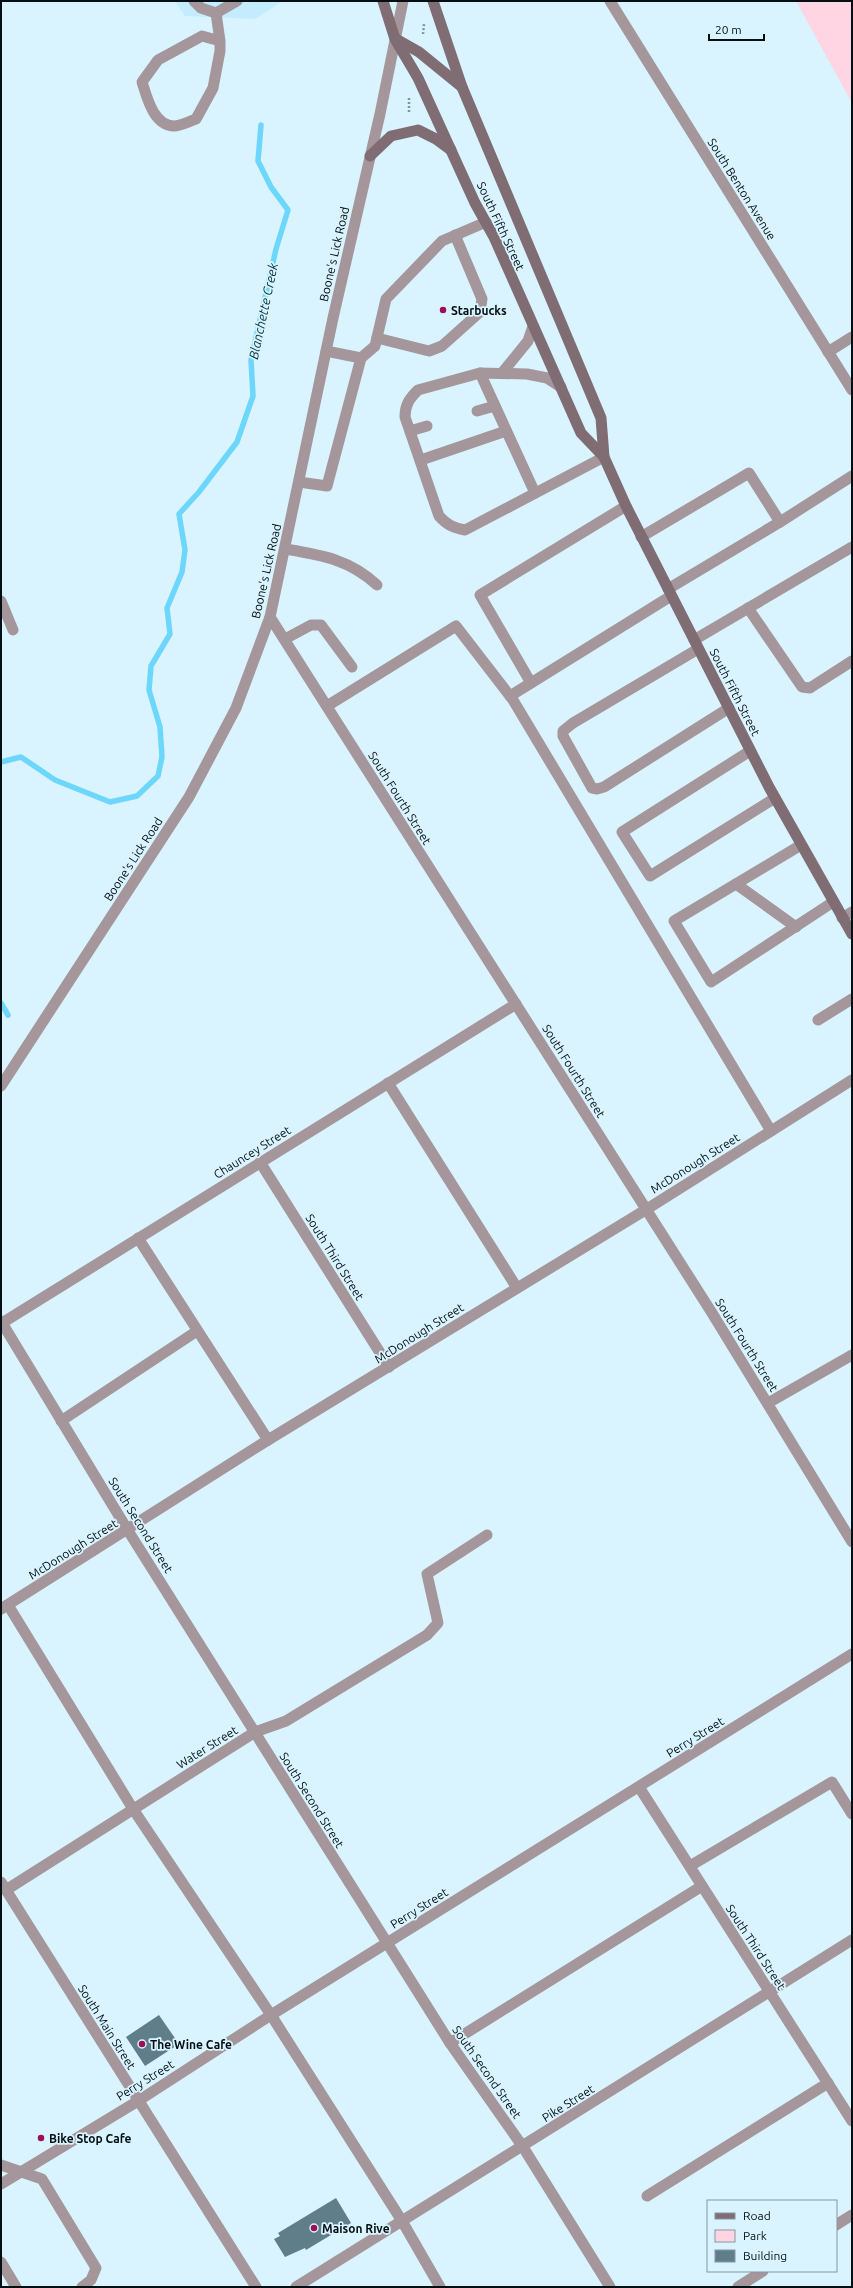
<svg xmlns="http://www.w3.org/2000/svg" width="853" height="2288" font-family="Ubuntu,sans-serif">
<rect width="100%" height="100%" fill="#d9f4ff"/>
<!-- built -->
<path fill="#c3edfe" d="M175,1h108l-28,18 -70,-3z"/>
<!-- green -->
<path fill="#ffd4e3" d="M796,1h56v102z"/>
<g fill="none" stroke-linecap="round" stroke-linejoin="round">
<!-- stream -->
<g stroke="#6dd6fc" stroke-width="5.5">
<path d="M1,762l20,-5 34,23 55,22 27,-6 21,-20 4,-19 -2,-30 -11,-37 2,-24 19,-32 -3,-26 15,-36 3,-22 -6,-36 20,-22 38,-50 16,-46 -2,-36 25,-111 12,-39 -17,-23 -13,-26 3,-36"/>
<path d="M1,1003l7,12"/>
</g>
</g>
<!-- building -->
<g fill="#607e8a">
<path d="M159,2015l20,29 -34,22 -19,-29z"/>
<path d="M336,2198l15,25 -45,27 -1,-2 -20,9 -11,-18 6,-3 -2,-3z"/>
</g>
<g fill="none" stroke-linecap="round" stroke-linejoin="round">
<!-- path -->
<g stroke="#80949c" stroke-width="2.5" stroke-dasharray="2 2" stroke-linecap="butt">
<path d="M423,34l1,-10"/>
<path d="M409,112v-16"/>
</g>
<!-- service -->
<g stroke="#a4969b" stroke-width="11">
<path d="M194,1l7,7 15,5 21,-12"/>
<path d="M216,13l4,28v10l-7,37 -17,31c-6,2 -16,7 -22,7 -21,-1 -27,-29 -32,-44l16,-22 44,-24 18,5"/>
<path d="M377,338l52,13 13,-5 38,-34 2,-13 -27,-64"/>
<path d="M326,351l35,7"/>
<path d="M480,373l55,120"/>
<path d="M502,373l26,-32 5,-15"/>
<path d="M561,387l-14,-9 -20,-4 -47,-1 -62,17c-9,9 -13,15 -13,27l34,99c8,9 15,12 26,14l139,-73"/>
<path d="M477,411l18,-5"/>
<path d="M410,431l17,-5"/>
<path d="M421,460l85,-29"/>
<path d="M299,482l28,4 34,-128 14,-12 11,-47 56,-58 44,-19"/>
<path d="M626,506l-146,89 51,88 140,-87"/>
<path d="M780,522l72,-46"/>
<path d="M641,537l108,-64 31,49 -112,67"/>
<path d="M285,549c36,6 64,10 92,36"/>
<path d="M748,608l54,79 8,1 3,-2 39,-25"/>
<path d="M285,639l26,-14h10l31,42"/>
<path d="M694,640l158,-93"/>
<path d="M698,649l-125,74 -10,8v5l29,52 5,1 7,-2 125,-79"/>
<path d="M510,696l21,-13"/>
<path d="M327,706l129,-80 57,74 258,431"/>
<path d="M750,751l-128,81 28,44 125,-78"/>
<path d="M801,845l-127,76 37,61 122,-80"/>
<path d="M736,884l60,43"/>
<path d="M842,918l10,-6"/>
<path d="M818,1020l34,-21"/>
<path d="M388,1083l129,205"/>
<path d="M138,1238l130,202"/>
<path d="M61,1421l136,-90"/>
<path d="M8,1605l125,204 138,206 131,206"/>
<path d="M427,1635l11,-12 -11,-49 60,-39"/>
<path d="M690,1866l142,-84 20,32"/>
<path d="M450,2043l252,-157"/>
<path d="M1,2165l41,14 54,89 -5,12 -9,7"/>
<path d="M647,2196l181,-113"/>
</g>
<!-- pedestrian -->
<path stroke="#a4969b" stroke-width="11" d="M1,2184l137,-83 133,-86"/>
<!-- minor -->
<g stroke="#a4969b" stroke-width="11">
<path d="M610,1l242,389"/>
<path d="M828,352l24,-15"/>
<path d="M1,601l12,29"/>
<path d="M270,617l442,696 140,229"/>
<path d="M260,1162l129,205"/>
<path d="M1,1321l126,208 323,514 73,104 87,140"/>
<path d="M2,1323l514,-319"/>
<path d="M768,1403l84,-48"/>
<path d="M1,1609l267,-169 379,-231 205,-129"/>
<path d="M639,1787l213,334"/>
<path d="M1,1882l255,405"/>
<path d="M6,1890l249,-158 31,-11 141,-86"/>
<path d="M271,2015l581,-361"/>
<path d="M402,2221l38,66"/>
<path d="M836,2225l16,-10"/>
<path d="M296,2287l556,-347"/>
<path d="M738,2287l25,-16"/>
</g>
<!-- tertiary -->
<g stroke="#a4969b" stroke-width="11">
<path d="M1,1086l188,-289 47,-89 34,-91 63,-299 47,-204 23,-113"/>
<path d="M1,2262l15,25"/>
</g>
<!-- secondary -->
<g stroke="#806c73" stroke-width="11">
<path d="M383,1l12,38 23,39 57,125 19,34 87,196 23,24"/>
<path d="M433,1l29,86 139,331 3,39 22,49 143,281 83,147"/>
<path d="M396,39l23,13 43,35"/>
<path d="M370,156l21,-20 27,-6 18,9 15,11"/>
</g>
</g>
<!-- markers -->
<g fill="#9c0d5b" stroke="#d9f4ff" stroke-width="1.5">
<circle cx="443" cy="310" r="4"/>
<circle cx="142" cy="2044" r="4"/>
<circle cx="41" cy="2138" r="4"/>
<circle cx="314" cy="2228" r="4"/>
</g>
<g text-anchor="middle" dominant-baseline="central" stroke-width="3.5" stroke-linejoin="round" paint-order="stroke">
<!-- street labels -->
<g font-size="12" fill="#040f13" stroke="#d9f4ff">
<text transform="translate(742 189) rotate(58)">South Benton Avenue</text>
<text transform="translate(501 226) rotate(65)">South Fifth Street</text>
<text transform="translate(334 254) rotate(-77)">Boone's Lick Road</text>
<text transform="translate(266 571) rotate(-77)">Boone's Lick Road</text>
<text transform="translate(735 692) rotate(63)">South Fifth Street</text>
<text transform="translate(400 798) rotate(58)">South Fourth Street</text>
<text transform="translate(133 859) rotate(-57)">Boone's Lick Road</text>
<text transform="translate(574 1071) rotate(58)">South Fourth Street</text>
<text transform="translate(252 1152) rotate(-32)">Chauncey Street</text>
<text transform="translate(695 1163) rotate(-32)">McDonough Street</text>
<text transform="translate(335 1257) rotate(58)">South Third Street</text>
<text transform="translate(419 1333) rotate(-32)">McDonough Street</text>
<text transform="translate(747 1345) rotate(58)">South Fourth Street</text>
<text transform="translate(141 1525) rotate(58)">South Second Street</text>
<text transform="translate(73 1549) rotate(-32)">McDonough Street</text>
<text transform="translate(695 1737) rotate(-32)">Perry Street</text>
<text transform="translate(207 1747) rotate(-32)">Water Street</text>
<text transform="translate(312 1800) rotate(58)">South Second Street</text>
<text transform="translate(419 1908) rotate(-32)">Perry Street</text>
<text transform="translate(756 1947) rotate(57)">South Third Street</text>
<text transform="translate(107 2027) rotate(58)">South Main Street</text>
<text transform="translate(487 2072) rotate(55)">South Second Street</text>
<text transform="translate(145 2080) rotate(-32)">Perry Street</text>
<text transform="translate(568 2103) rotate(-32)">Pike Street</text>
</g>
<!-- poi labels -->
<g font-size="12" font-weight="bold" fill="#040f13" stroke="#d9f4ff" text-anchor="start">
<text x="451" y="310">Starbucks</text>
<text x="150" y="2044">The Wine Cafe</text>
<text x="49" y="2138">Bike Stop Cafe</text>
<text x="322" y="2228">Maison Rive</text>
</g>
<!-- water labels -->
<g font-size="13" font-style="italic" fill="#003140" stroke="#d9f4ff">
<text transform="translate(263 311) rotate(-78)">Blanchette Creek</text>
</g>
</g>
<!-- border -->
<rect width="853" height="2288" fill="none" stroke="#040f13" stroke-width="4"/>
<!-- legend -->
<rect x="707" y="2200" width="130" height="72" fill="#d9f4ff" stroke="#8498a1"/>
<rect x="715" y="2213" width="20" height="6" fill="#806c73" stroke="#8498a1"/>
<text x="743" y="2220" font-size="12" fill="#040f13">Road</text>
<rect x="715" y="2230" width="20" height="12" fill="#ffd4e3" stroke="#8498a1"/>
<text x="743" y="2240" font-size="12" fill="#040f13">Park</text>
<rect x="715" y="2250" width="20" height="12" fill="#607e8a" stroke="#8498a1"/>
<text x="743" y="2260" font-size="12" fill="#040f13">Building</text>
<!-- scale -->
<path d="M709 34v6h55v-6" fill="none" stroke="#040f13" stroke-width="2"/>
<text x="715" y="34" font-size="12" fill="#040f13" stroke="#d9f4ff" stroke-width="3" paint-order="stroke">20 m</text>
</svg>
